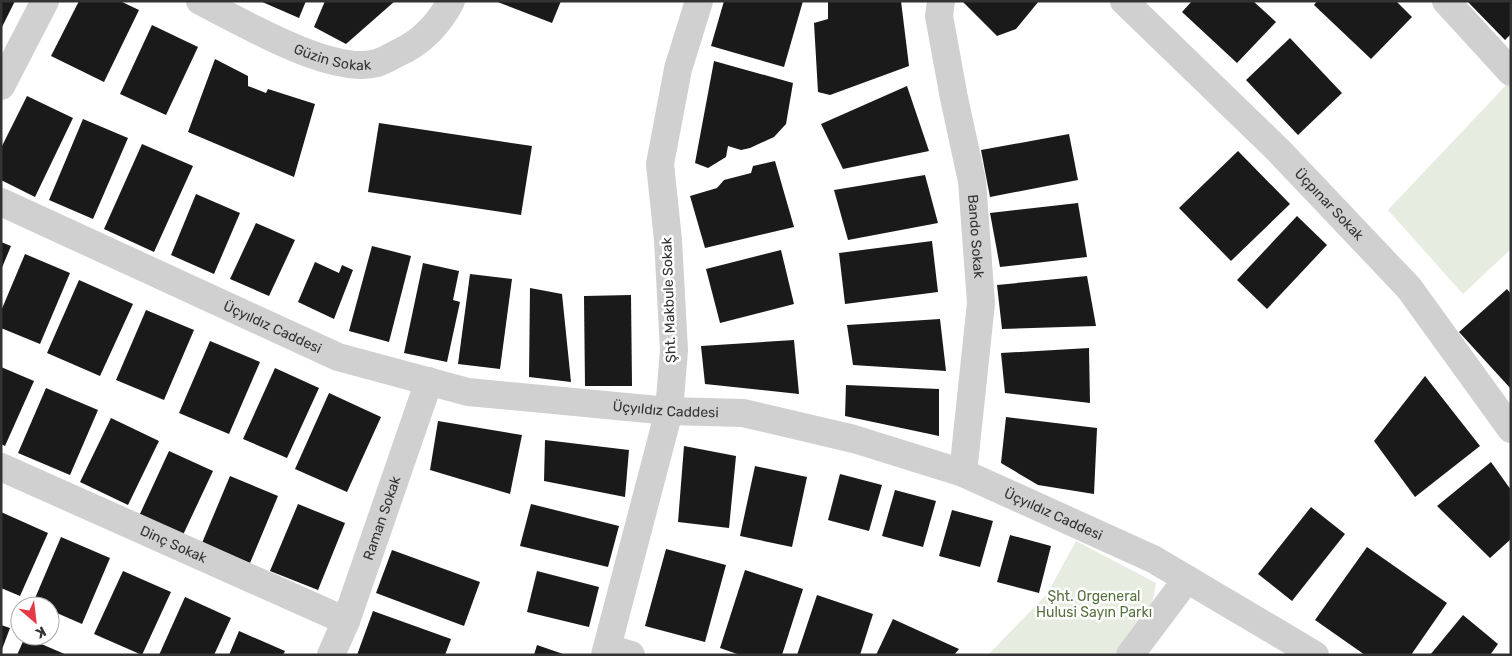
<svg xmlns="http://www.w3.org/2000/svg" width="1512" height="656" font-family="Rubik,sans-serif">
<rect width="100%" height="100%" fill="#fff"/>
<!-- green -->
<g fill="#e6ecdf">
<path d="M1511,80v169l-48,45 -75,-84z"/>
<path d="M1076,541l80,42 -5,27 -36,45h-127l59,-61z"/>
</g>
<!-- building -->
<g fill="#1a1a1a">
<path d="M1,1h14l-14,28z"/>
<path d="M79,1h41l19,9 -35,72 -53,-26z"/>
<path d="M260,1h46l-7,17z"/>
<path d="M325,1h70l-49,43 -32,-17z"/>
<path d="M495,1h66l-9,22z"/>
<path d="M724,1h79l-19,66 -73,-21z"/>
<path d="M828,1h73l8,65 -79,29 -12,-3 -4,-69 14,-4z"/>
<path d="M962,1h77l-23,28 -19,7z"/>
<path d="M1192,1h61l23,21 -39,41 -55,-51z"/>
<path d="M1317,1h79l16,16 -41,42 -57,-54z"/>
<path d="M1467,1h44v33l-6,6z"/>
<path d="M152,25l46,22 -32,68 -46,-21z"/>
<path d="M1290,38l52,55 -44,42 -52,-55z"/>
<path d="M215,59l33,17v10l18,7 2,-4 47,15 -21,73 -106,-45z"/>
<path d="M714,61l79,22 -7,41 -12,13 -24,11 -9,2 -13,-4 -2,11 -18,11 -13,-5z"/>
<path d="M907,86l22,65 -86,18 -22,-45z"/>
<path d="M27,96l46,22 -38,79 -34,-17v-32z"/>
<path d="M83,119l45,19 -35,81 -44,-19z"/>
<path d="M379,123l153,23 -11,69 -153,-23z"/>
<path d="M1069,134l9,46 -88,17 -9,-47z"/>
<path d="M142,144l51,22 -39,86 -50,-23z"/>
<path d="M1238,151l52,53 -59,57 -52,-53z"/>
<path d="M775,161l19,66 -89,21 -15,-52 27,-8 7,-8 27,-7 2,-7z"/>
<path d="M925,175l13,48 -90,17 -14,-50z"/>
<path d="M196,194l44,19 -26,61 -43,-19z"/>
<path d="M1078,203l9,54 -87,10 -10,-54z"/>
<path d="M1297,216l30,29 -60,64 -30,-29z"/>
<path d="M256,223l39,17 -26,56 -39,-17z"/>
<path d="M932,241l6,51 -93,12 -6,-51z"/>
<path d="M1,242l10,4 -10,24z"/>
<path d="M372,246l39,10 -22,86 -40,-11z"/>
<path d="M781,250l13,54 -74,19 -14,-54z"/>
<path d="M25,254l45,19 -30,71 -39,-16v-17z"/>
<path d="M315,262l24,11 3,-8 11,5 -19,49 -36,-17z"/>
<path d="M423,263l36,8 -6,29 7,2 -13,60 -43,-9z"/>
<path d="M470,274l42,5 -12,90 -42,-5z"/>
<path d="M1087,276l9,50 -94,3 -5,-44z"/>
<path d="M79,280l54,24 -33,72 -53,-23z"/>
<path d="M530,288l32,6 9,88 -42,-5z"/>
<path d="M1507,289l4,5v95l-52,-57z"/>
<path d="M631,295l1,91h-47l-1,-90z"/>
<path d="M146,310l48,20 -30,70 -48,-20z"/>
<path d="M940,319l6,52 -93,-6 -6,-40z"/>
<path d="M794,340l5,54 -94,-10 -4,-38z"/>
<path d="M210,341l50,21 -31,72 -50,-21z"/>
<path d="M1089,348l1,55 -85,-10 -4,-40z"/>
<path d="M1,367l33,14 -29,65 -4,-2z"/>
<path d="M275,368l44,20 -32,70 -44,-19z"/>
<path d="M1425,376l55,70 -65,51 -41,-56z"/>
<path d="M846,385l93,4v47l-94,-20z"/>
<path d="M46,388l52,22 -28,65 -52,-22z"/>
<path d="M329,393l52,24 -34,75 -52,-23z"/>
<path d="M1006,417l91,11 -3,66 -56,-9 -37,-22z"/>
<path d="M111,418l48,23 -31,64 -48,-23z"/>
<path d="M438,421l84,14 -12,59 -80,-24z"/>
<path d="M545,440l84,10 -4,47 -81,-16z"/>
<path d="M684,446l52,10 -7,72 -51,-6z"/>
<path d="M169,451l44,20 -31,66 -43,-21z"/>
<path d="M1491,462l20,28v49l-21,19 -53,-52z"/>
<path d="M755,466l52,11 -15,70 -52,-11z"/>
<path d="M840,474l42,11 -13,46 -41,-11z"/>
<path d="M230,476l48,20 -28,67 -48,-20z"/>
<path d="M895,490l41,11 -13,46 -41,-11z"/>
<path d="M298,504l47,19 -27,67 -48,-19z"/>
<path d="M531,504l88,22 -11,41 -88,-21z"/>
<path d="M1311,507l34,27 -53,67 -34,-27z"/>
<path d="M952,510l41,11 -13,46 -41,-11z"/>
<path d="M1,512l47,21 -28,63 -19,-8z"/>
<path d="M1010,535l41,11 -12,47 -42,-11z"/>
<path d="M61,537l49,21 -28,66 -32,-14v-4l-17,-3z"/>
<path d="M1367,547l80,56 -36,52h-46l-50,-35z"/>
<path d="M666,549l60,16 -21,77 -60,-16z"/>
<path d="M392,550l88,32 -16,44 -88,-33z"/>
<path d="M745,570l58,19 -21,66h-42l-20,-7z"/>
<path d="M123,571l48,21 -29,63 -48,-21z"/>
<path d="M537,571l62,16 -10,40 -62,-15z"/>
<path d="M817,595l56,19 -13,41h-63z"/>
<path d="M185,597l46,21 -17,37h-55z"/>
<path d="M373,611l78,28 -6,16h-88z"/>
<path d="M1463,615l35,29 -8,11h-60z"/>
<path d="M893,619l66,30 -5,6h-78z"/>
<path d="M1,625l9,3 -9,24z"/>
<path d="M239,631l46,20 -2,4h-54z"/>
<path d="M25,637l42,18h-50z"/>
<path d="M537,645l26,9v1h-29z"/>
</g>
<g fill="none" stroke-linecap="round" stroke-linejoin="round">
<!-- minor -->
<g stroke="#d0d0d0" stroke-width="28">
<path id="s1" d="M200,1c42,21 132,75 177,62 7,-2 15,-7 21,-10 24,-11 41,-29 53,-52"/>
<path id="s2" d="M941,1l-2,15 15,82 18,83 9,122 -18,170"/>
<path id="s3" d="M1124,1l154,149 131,138 102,141"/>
<path d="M1446,1l65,71"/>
<path d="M1,86l44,-85"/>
<path id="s4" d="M1,202l337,155 130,35 201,19 74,2 111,26 109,34 190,86 162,96"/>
<path id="s5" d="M1,467l345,154"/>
<path id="s6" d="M331,655l15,-34 83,-240"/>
<path d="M605,655l64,-244 5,-61 -6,-110 -8,-76 18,-95 21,-68"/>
<path d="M1130,655l57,-76"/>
</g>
<!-- tertiary -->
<path stroke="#d0d0d0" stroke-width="28" d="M607,648l24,7"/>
</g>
<g text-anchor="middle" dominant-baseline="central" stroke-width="5" stroke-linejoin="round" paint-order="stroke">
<!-- street labels -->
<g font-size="14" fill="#333" stroke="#fff">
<text stroke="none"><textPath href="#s1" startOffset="145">Güzin Sokak</textPath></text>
<text stroke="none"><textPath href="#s3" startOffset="289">Üçpınar Sokak</textPath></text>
<text stroke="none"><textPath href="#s2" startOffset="239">Bando Sokak</textPath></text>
<text transform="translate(669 300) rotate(-92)">Şht. Makbule Sokak</text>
<text stroke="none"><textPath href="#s4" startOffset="299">Üçyıldız Caddesi</textPath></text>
<text stroke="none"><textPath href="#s4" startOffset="704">Üçyıldız Caddesi</textPath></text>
<text stroke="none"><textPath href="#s4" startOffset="1109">Üçyıldız Caddesi</textPath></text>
<text stroke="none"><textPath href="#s6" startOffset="146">Raman Sokak</textPath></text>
<text stroke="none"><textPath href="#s5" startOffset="189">Dinç Sokak</textPath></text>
</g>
<!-- park labels -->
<g font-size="14" fill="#56703f" stroke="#fff">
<text x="1094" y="596">Şht. Orgeneral<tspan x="1094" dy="16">Hulusi Sayın Parkı</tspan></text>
</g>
</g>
<!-- border -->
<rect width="1512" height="656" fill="none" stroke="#333333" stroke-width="5"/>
<!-- north arrow -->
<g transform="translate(35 621) rotate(152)"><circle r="24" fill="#ffffff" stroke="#adadad"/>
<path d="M0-4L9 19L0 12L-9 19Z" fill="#e63946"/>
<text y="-8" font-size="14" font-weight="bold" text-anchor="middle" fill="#333333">K</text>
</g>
</svg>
